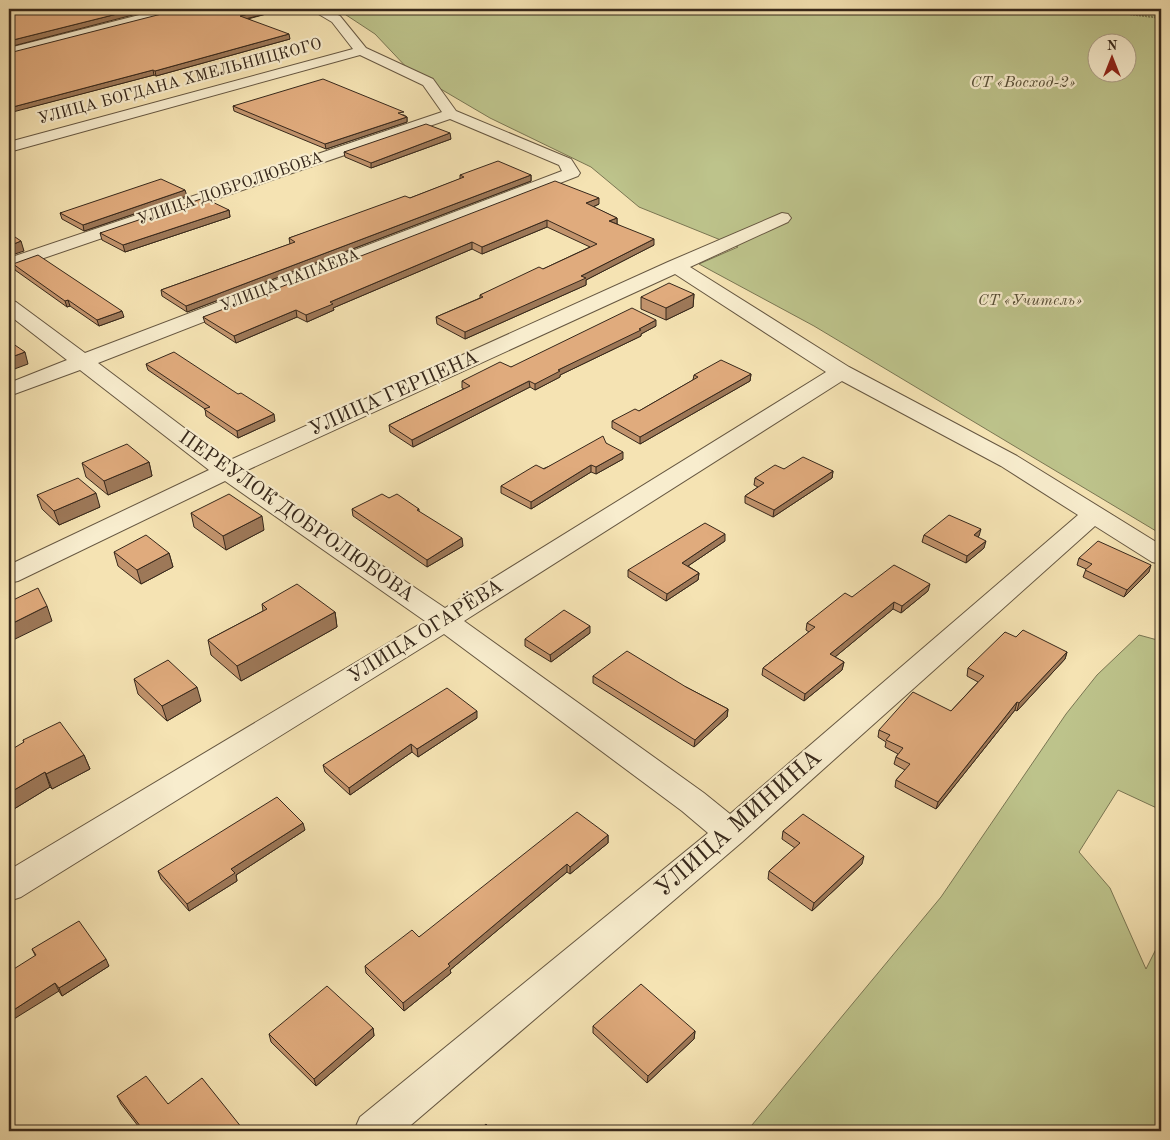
<svg xmlns="http://www.w3.org/2000/svg" width="1170" height="1140" font-family="'Old Standard TT',serif">
<rect width="100%" height="100%" fill="#f5e3b3"/>
<filter id="stains"><feTurbulence type="fractalNoise" baseFrequency=".004" numOctaves="4"/><feColorMatrix values="0 0 0 0 .2 0 0 0 0 .09 0 0 0 0 .02 0 0 0 .5 -.17"/></filter>
<radialGradient id="worn" r=".72"><stop offset=".6" stop-color="#630" stop-opacity="0"/><stop offset="1" stop-color="#630" stop-opacity=".3"/></radialGradient>
<!-- green -->
<g fill="#bdc38b" stroke="#7a7653" fill-rule="evenodd">
<path d="M337,9h824v525l-347,-208 -115,-62 39,-17 -99,-40 -48,-40 -101,-49 -80,-47 -35,-37zM1098,42h30v30h-30z"/>
<path d="M1139,635l22,6v169l-43,-20 -39,62 31,36 36,81 15,-30v192h-414l194,-234 125,-183 31,-39z"/>
</g>
<g fill="none" stroke-linecap="round" stroke-linejoin="round">
<defs>
<g id="minor">
<path d="M163,9h20l-2,3 -172,44v-8z"/>
<path d="M310,9h15l15,7 26,32 67,31 23,32 115,48 9,14 -2,3 -480,187 130,98 440,-199 114,-49 6,1 3,4 -3,4 -98,45 159,100 168,89 144,89v19l-9,-2 -57,-36 -353,316 -338,289h-50l6,-14 348,-284 -26,-22 -238,-177 -423,263 -12,4v-31l416,-249 -200,-140 -207,100 -9,2v-18l200,-95 -129,-100 -71,26v-13l58,-23 -58,-45v-15l7,2 69,51 477,-182 -3,-6 -109,-46 -441,151v-12l433,-146 -19,-27 -63,-30 -351,97v-10l344,-93 -21,-27zM675,274l151,98 -381,236 -202,-136zM842,381l159,85 77,49 -348,299 -26,-21 -240,-172z"/>
</g>
</defs>
<!-- minor casing -->
<use href="#minor" stroke="#665741" stroke-width="2"/>
<!-- path -->
<path stroke="#37281b" stroke-width="2" stroke-dasharray="0.5 1" stroke-linecap="butt" d="M1087,9l74,9"/>
<!-- minor -->
<use href="#minor" fill="#f8edce" fill-rule="evenodd"/>
</g>
<!-- wall -->
<g fill="#c1936c" stroke="#37281b">
<path d="M270,9v4l-22,6 42,20 -134,37 -2,-1 -127,33z"/>
<path d="M233,106l171,9 3,2v5l-81,27 -92,-38z"/>
<path d="M451,139l-80,29 -26,-11 -1,-5z"/>
<path d="M460,175h71v6l-344,131 -25,-16 -1,-6 129,-46 -1,-6 121,-40 50,-19z"/>
<path d="M187,196l-103,35 -22,-12 -2,-6z"/>
<path d="M599,204l-6,3 24,11v6l37,21 -68,35v5l-121,54 -28,-15 -1,-7 44,-19v-3l63,-26 47,-22 -43,-20 -65,27 -10,-5 -139,59 1,2 -27,12 -10,-5 -61,26 -31,-20 -2,-6z"/>
<path d="M229,210l1,7 -105,35 -23,-12 -2,-7z"/>
<path d="M13,264l111,53 -25,9 -29,-20 -3,1 -52,-37z"/>
<path d="M694,294l-1,13 -27,13 -25,-11v-12z"/>
<path d="M656,326l-15,8v2l-81,39v2l-25,13 -5,-3 -117,60 -23,-15 -1,-7 75,-36 -2,-1v-7z"/>
<path d="M146,364l129,57 -37,17 -32,-22 -1,-7 -57,-39z"/>
<path d="M751,374l-1,7 -110,63 -28,-16v-7l27,-10 54,-31 1,-5z"/>
<path d="M606,443l17,16 -27,15 -5,-2 -60,37 -30,-16v-7z"/>
<path d="M149,462l3,14 -44,19 -22,-18 -4,-14z"/>
<path d="M784,469l49,2 -1,7 -59,39 -28,-14v-7l13,-9 -4,-2 1,-7z"/>
<path d="M37,495l63,12 -41,18 -17,-16z"/>
<path d="M389,498l30,11v3l44,34 -36,21 -74,-51 -1,-7z"/>
<path d="M191,513l73,17 -38,20 -32,-23z"/>
<path d="M924,535l55,1 -1,1 6,11 -18,15 -44,-21z"/>
<path d="M725,541l-37,25 11,7 -1,7 -32,21 -38,-24v-7z"/>
<path d="M114,552l55,1 4,14 -32,17 -23,-18z"/>
<path d="M1079,558l70,14 -25,25 -41,-20 3,-8 -9,-4z"/>
<path d="M928,591l-27,22 -8,-4 -58,48 9,5 -2,8 -38,31 -42,-26 1,-7 46,-36 -3,-2 1,-7 45,-26z"/>
<path d="M262,604l73,8 2,15 -96,54 -30,-26 -3,-15 55,-29z"/>
<path d="M590,633l-39,29 -26,-16v-7z"/>
<path d="M1016,637l51,15 -2,7 -48,52 -2,-1 -79,99 -41,-22 1,-7 9,-10 -11,-6 2,-7 2,-3 -13,-7 1,-5 -8,-5 1,-7 72,-19 27,-29 -11,-6 1,-8z"/>
<path d="M593,676l93,11 42,22 -1,8 -33,30 -101,-64z"/>
<path d="M134,679l67,22 -34,20 -29,-27z"/>
<path d="M477,718l-59,39 -6,-5 -62,43 -25,-23 -2,-7z"/>
<path d="M23,740l61,15 6,14 -38,20 -2,-2 -41,25v-61l15,-8z"/>
<path d="M305,830l-69,45 1,6 -48,30 -28,-32 -3,-8z"/>
<path d="M783,831l79,33 -50,47 -44,-32 1,-8 26,-23 -13,-9z"/>
<path d="M608,835v8l-38,31 -3,-2 -117,98 1,3 -47,38 -38,-38 -1,-7z"/>
<path d="M32,949l77,17 -47,30 -27,-41z"/>
<path d="M593,1026l102,5 -1,8 -47,44 -54,-50z"/>
<path d="M373,1028l1,8 -58,50 -45,-44 -2,-8z"/>
<path d="M117,1096l51,8 76,27h-102l-21,-27z"/>
</g>
<!-- shaded-wall -->
<g fill="#9d7858" stroke="#37281b">
<path d="M137,9h19l-147,38v-6z"/>
<path d="M270,9v4l-29,7 -1,-4z"/>
<path d="M289,34l1,5 -134,37 -1,-5z"/>
<path d="M153,70l1,5 -145,38v-5z"/>
<path d="M407,117v5l-81,27 -1,-5z"/>
<path d="M450,133l1,6 -80,29v-5z"/>
<path d="M531,175v6l-344,131 -1,-6z"/>
<path d="M185,190l2,6 -103,35 -1,-6z"/>
<path d="M599,198v6l-13,6v-7z"/>
<path d="M229,210l1,7 -105,35 -2,-7z"/>
<path d="M617,218v6l-8,-3z"/>
<path d="M547,220v7l-65,27v-7z"/>
<path d="M654,239v6l-68,35v5l-121,54v-7l116,-56z"/>
<path d="M21,241l3,10 -15,5v-10z"/>
<path d="M472,242v7l-139,59 1,2 -27,12 -1,-7 24,-13z"/>
<path d="M694,294l-1,13 -27,13v-12z"/>
<path d="M68,300l2,6 -3,1 -2,-6z"/>
<path d="M296,310l1,7 -61,26 -2,-7z"/>
<path d="M122,311l2,6 -25,9 -2,-6z"/>
<path d="M656,320v6l-15,8v2l-81,39v2l-25,13v-6l23,-14z"/>
<path d="M25,352l3,12 -19,7v-13z"/>
<path d="M751,374l-1,7 -110,63v-7z"/>
<path d="M529,381l1,6 -117,60 -1,-7z"/>
<path d="M274,414l1,7 -37,17 -1,-7z"/>
<path d="M623,452v7l-27,15v-7z"/>
<path d="M149,462l3,14 -44,19 -4,-14z"/>
<path d="M591,465v7l-60,37v-7z"/>
<path d="M833,471l-1,7 -59,39 1,-7z"/>
<path d="M96,493l4,14 -41,18 -5,-14z"/>
<path d="M262,516l2,14 -38,20 -3,-14z"/>
<path d="M981,529l-2,7 -7,6 2,-7z"/>
<path d="M725,534v7l-43,29v-7z"/>
<path d="M462,538l1,8 -36,21v-7z"/>
<path d="M986,541l-2,7 -18,15 1,-7z"/>
<path d="M169,553l4,14 -32,17 -4,-14z"/>
<path d="M1151,565l-2,7 -25,25 3,-7z"/>
<path d="M699,573l-1,7 -32,21 1,-7z"/>
<path d="M930,584l-2,7 -27,22 1,-7z"/>
<path d="M894,602l-1,7 -64,53 1,-8z"/>
<path d="M47,606l5,15 -43,21v-17z"/>
<path d="M335,612l2,15 -96,54 -4,-15z"/>
<path d="M590,626v7l-39,29 -1,-7z"/>
<path d="M1067,652l-2,7 -48,52 2,-8z"/>
<path d="M844,662l-2,8 -38,31 1,-7z"/>
<path d="M197,687l4,14 -34,20 -5,-15z"/>
<path d="M1017,702l-2,8 -79,99 2,-7z"/>
<path d="M728,709l-1,8 -33,30 1,-7z"/>
<path d="M477,711v7l-59,39 -1,-8z"/>
<path d="M411,744l1,8 -62,43 -1,-7z"/>
<path d="M84,755l6,14 -38,20 -6,-15z"/>
<path d="M45,772l5,15 -41,25v-19z"/>
<path d="M303,823l2,7 -69,45 1,6 -48,30 -2,-7 44,-35z"/>
<path d="M608,835v8l-38,31v-7z"/>
<path d="M864,856l-2,8 -50,47 2,-8z"/>
<path d="M567,864v8l-117,98 1,3 -47,38 -1,-8 45,-39z"/>
<path d="M106,959l3,7 -47,30 -3,-8z"/>
<path d="M55,983l4,8 -50,31v-9z"/>
<path d="M373,1028l1,8 -58,50 -2,-7z"/>
<path d="M695,1031l-1,8 -47,44 1,-7z"/>
</g>
<!-- building -->
<g fill="#e0ab7d" stroke="#37281b">
<path d="M9,9h128l-128,32z"/>
<path d="M181,9h88l-29,7 49,18 -134,37 -2,-1 -144,38v-55z"/>
<path d="M323,79l81,33 -6,1 9,4 -82,27 -92,-38z"/>
<path d="M426,124l24,9 -79,30 -27,-11z"/>
<path d="M498,161l33,14 -345,131 -25,-16 134,-48 -6,-4 116,-42 5,2 54,-21 -4,-2z"/>
<path d="M161,179l24,11 -102,35 -23,-12z"/>
<path d="M555,181l44,17 -13,5 31,15 -8,3 45,18 -73,37 5,2 -121,54 -29,-15 47,-20 -3,-2 59,-28 4,2 54,-25 -50,-24 -65,27 -10,-5 -142,60 3,2 -27,11 -10,-5 -62,26 -31,-19z"/>
<path d="M204,198l25,12 -106,35 -23,-12z"/>
<path d="M9,233l12,8 -12,5z"/>
<path d="M38,255l84,56 -25,9 -29,-20 -3,1 -52,-37z"/>
<path d="M669,283l25,11 -28,14 -25,-11z"/>
<path d="M632,308l24,12 -17,9 2,1 -83,40 2,1 -25,13 -6,-3 -117,59 -23,-15 81,-39 -8,-5 38,-19 11,5z"/>
<path d="M9,341l16,11 -16,6z"/>
<path d="M174,352l64,42 3,-1 33,21 -37,17 -33,-22 6,-2 -64,-43z"/>
<path d="M721,360l30,14 -111,63 -28,-16 23,-12 4,2 59,-34 -4,-2z"/>
<path d="M603,436l3,7 17,9 -27,15 -5,-2 -60,37 -30,-16 35,-21 8,4z"/>
<path d="M127,444l22,18 -45,19 -22,-18z"/>
<path d="M803,457l30,14 -59,39 -29,-14 19,-13 -9,-5 20,-13 9,4z"/>
<path d="M78,478l18,15 -42,18 -17,-16z"/>
<path d="M229,494l33,22 -39,20 -32,-23z"/>
<path d="M382,494l7,4 8,-4 22,15 -2,1 45,28 -35,22 -75,-51z"/>
<path d="M949,515l32,14 -7,6 12,6 -19,15 -43,-21z"/>
<path d="M705,523l20,11 -43,29 17,10 -32,21 -39,-24z"/>
<path d="M146,535l23,18 -32,17 -23,-18z"/>
<path d="M1098,541l53,24 -24,25 -42,-20 7,-6 -13,-6z"/>
<path d="M894,565l36,19 -28,22 -8,-4 -64,52 14,8 -39,32 -42,-26 52,-41 -8,-4 38,-30 7,4z"/>
<path d="M297,584l38,28 -98,54 -29,-26 59,-31 -5,-5z"/>
<path d="M38,588l9,18 -38,19v-23z"/>
<path d="M564,610l26,16 -40,29 -25,-16z"/>
<path d="M1023,630l44,22 -48,51 -2,-1 -79,100 -42,-22 14,-16 -14,-7 7,-9 -17,-8 4,-5 -11,-5 34,-38 38,19 33,-35 -16,-8 37,-36 11,5z"/>
<path d="M627,651l59,36 42,22 -33,31 -102,-64z"/>
<path d="M168,660l29,27 -35,19 -28,-27z"/>
<path d="M447,688l30,23 -60,38 -6,-5 -62,44 -26,-23z"/>
<path d="M60,722l24,33 -38,19 -1,-2 -36,21v-42l15,-9 -1,-2z"/>
<path d="M277,797l26,26 -72,46 4,4 -48,31 -29,-33z"/>
<path d="M577,812l31,23 -38,32 -3,-3 -119,100 2,2 -47,37 -38,-37 47,-36 7,7z"/>
<path d="M803,814l61,42 -50,47 -45,-32 31,-28 -17,-12z"/>
<path d="M79,921l27,38 -47,29 -4,-5 -46,30v-41l27,-17 -4,-6z"/>
<path d="M641,984l54,47 -47,45 -55,-50z"/>
<path d="M327,986l46,42 -59,51 -45,-45z"/>
<path d="M146,1076l22,28 34,-26 40,50 -4,3h-94l-27,-35z"/>
<path d="M486,1124l7,7h-15z"/>
</g>
<g text-anchor="middle" dominant-baseline="central" stroke-width="4.5" stroke-linejoin="round" paint-order="stroke">
<!-- far-street labels -->
<g font-size="16" fill="#37281b" stroke="#f8edce">
<text transform="translate(180 82) rotate(-15)">УЛИЦА БОГДАНА ХМЕЛЬНИЦКОГО</text>
<text transform="translate(230 189) rotate(-19)">УЛИЦА ДОБРОЛЮБОВА</text>
<text transform="translate(290 281) rotate(-21)">УЛИЦА ЧАПАЕВА</text>
</g>
<!-- far-park labels -->
<g font-size="16" font-style="italic" fill="#584f37" stroke="#f8edce">
<text x="1023" y="83">СТ «Восход-2»</text>
<text x="1030" y="301">СТ «Учитель»</text>
</g>
<!-- street labels -->
<g font-size="20" fill="#37281b" stroke="#f8edce">
<text transform="translate(394 394) rotate(-24)">УЛИЦА ГЕРЦЕНА</text>
<text transform="translate(296 517) rotate(35)">ПЕРЕУЛОК ДОБРОЛЮБОВА</text>
<text transform="translate(426 632) rotate(-32)">УЛИЦА ОГАРЁВА</text>
</g>
<!-- near-street labels -->
<g font-size="24" fill="#37281b" stroke="#f8edce">
<text transform="translate(739 824) rotate(-41)">УЛИЦА МИНИНА</text>
</g>
</g>
<!-- margin -->
<rect width="1170" height="1140" fill="none" stroke="#f5e3b3" stroke-width="30"/>
<rect x="10" y="10" width="1150" height="1120" fill="none" stroke="#37281b" stroke-width="2.5"/>
<rect x="15" y="15" width="1140" height="1110" fill="none" stroke="#37281b"/>
<!-- north arrow -->
<g transform="translate(1112 58)"><circle r="24" fill="#f8edce" stroke="#ab9e86"/>
<path d="M0-4L9 19L0 12L-9 19Z" fill="#8f2418"/>
<text y="-8" font-size="14" font-weight="bold" text-anchor="middle" fill="#37281b">N</text>
</g>
<rect width="100%" height="100%" filter="url(#stains)"/>
<rect width="100%" height="100%" fill="url(#worn)"/>
</svg>
